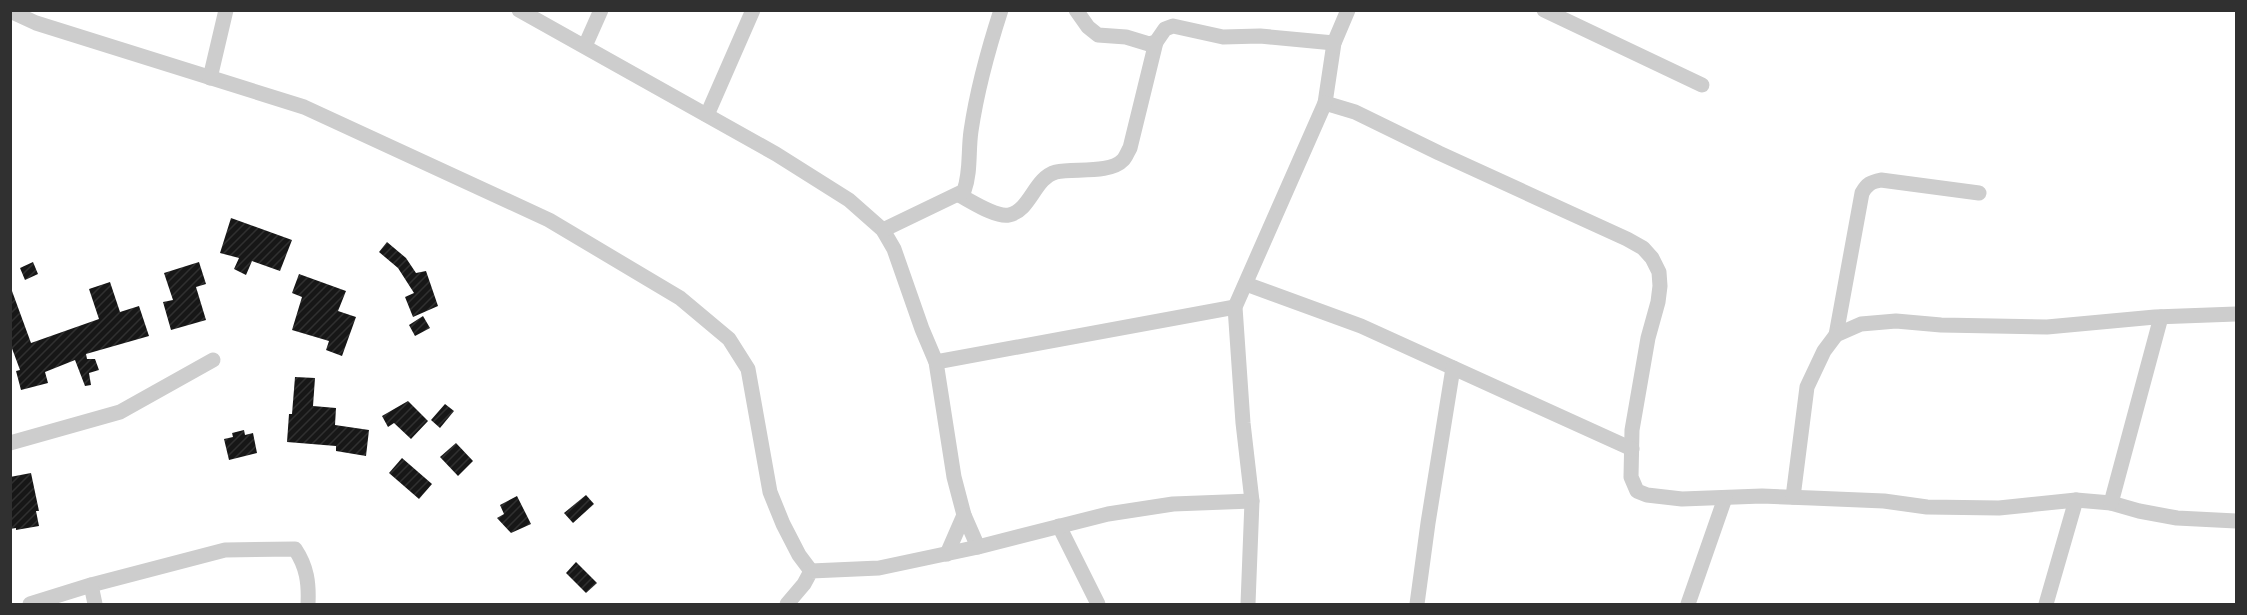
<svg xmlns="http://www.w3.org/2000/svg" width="2247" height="615" font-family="'Public Sans',sans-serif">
<defs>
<pattern id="building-hatch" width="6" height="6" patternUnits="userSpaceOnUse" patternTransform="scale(1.5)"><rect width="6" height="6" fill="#171717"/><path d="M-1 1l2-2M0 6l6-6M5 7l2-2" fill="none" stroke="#303030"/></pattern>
</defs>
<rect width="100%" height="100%" fill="#fff"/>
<!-- building -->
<g fill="url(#building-hatch)">
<path d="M231,218l61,22 -12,31 -28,-10 -6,14 -12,-6 5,-11 -19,-5z"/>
<path d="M387,242l19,16 10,15 10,-2 12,35 -25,11 -8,-20 9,-4 -16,-25 -19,-16z"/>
<path d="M33,262l5,12 -13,6 -5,-12z"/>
<path d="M199,262l7,22 -10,3 10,33 -35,10 -8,-28 10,-2 -9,-27z"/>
<path d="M299,274l47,17 -8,20 18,6 -14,39 -16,-6 3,-9 -37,-11 10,-33 -10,-4z"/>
<path d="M110,282l10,30 19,-6 10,30 -63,18 1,5h8l4,11 -10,3 2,12 -6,1 -10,-26 -30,12 3,11 -27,7 -5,-19 4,-1 -10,-27v-52h2l19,52 68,-24 -10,-30z"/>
<path d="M423,316l7,12 -15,8 -6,-11z"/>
<path d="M295,377l20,1 -2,28 23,2 -1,17 34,5 -3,26 -30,-5v-5l-49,-4 2,-28h3z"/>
<path d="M408,401l20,20 -17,18 -17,-16 -6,4 -6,-11z"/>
<path d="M445,404l9,7 -14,17 -9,-8z"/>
<path d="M244,430l1,5 8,-2 4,20 -28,7 -5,-21 9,-2 -1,-4z"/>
<path d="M456,443l17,18 -15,15 -18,-19z"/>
<path d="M402,458l30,26 -13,15 -30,-26z"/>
<path d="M31,473l8,38h-3l3,15 -23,4v-2l-6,1v-52z"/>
<path d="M586,495l8,9 -21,19 -9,-10z"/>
<path d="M517,496l14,28 -20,9 -14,-15 7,-4 -4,-9z"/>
<path d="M576,562l21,21 -11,10 -20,-20z"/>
</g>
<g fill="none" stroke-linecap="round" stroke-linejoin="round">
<!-- minor -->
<g stroke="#cdcdcd" stroke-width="15">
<path d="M519,10l257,144 73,46 34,30 11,19 28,80 14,33 18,115 10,38 14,32"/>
<path d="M1076,10l12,17 10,8 28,2 23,7 7,-2 9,-13 8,-3 50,11 37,-1 74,7"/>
<path d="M1348,10l-14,33 -9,60 30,9 84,41 188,86 16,9 9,10 7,14 1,14 -2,16 -10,36 -16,92 -1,47 6,14 10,4 35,4 80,-3 50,2 72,3 43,6 72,1 77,-8 35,3 28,8 38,7 59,3"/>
<path d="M1544,10l158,75"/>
<path d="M10,11l26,12 268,84 245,113 131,78 49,41 19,30 22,123 13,32 16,31 12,16"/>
<path d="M585,46l16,-36"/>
<path d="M210,78l16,-68"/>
<path d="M707,115l46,-105"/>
<path d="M959,195c12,6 37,23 50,20 22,-5 25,-37 47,-43 18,-4 54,2 67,-12 3,-3 5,-9 7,-12l26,-106"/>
<path d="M883,230l81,-39c7,-19 4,-40 7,-60 6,-41 17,-81 30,-121"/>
<path d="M1246,284l115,42 271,123"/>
<path d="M1836,335l26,-142c5,-9 9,-11 19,-13l98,13"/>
<path d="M936,362l299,-55"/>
<path d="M10,443l110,-31 93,-52"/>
<path d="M1793,497l14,-110 17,-36 12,-16 25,-11 35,-3 45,4 106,2 108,-10 81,-3"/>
<path d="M2111,503l50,-186"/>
<path d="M1059,526l39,78"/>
<path d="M947,554l17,-39"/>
<path d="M91,585l134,-35 70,-1c12,18 14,34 13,55"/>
<path d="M30,604l61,-19 4,19"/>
<path d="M787,604l17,-20 7,-13 68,-3 99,-21 130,-33 65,-10 79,-3"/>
<path d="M1248,604l4,-103 -9,-78 -8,-116 90,-204"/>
<path d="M1417,604l11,-81 25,-155"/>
<path d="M1688,604l37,-106"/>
<path d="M2046,604l30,-104"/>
</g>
</g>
<!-- border -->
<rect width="2247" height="615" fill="none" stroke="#303030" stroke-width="24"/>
</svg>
